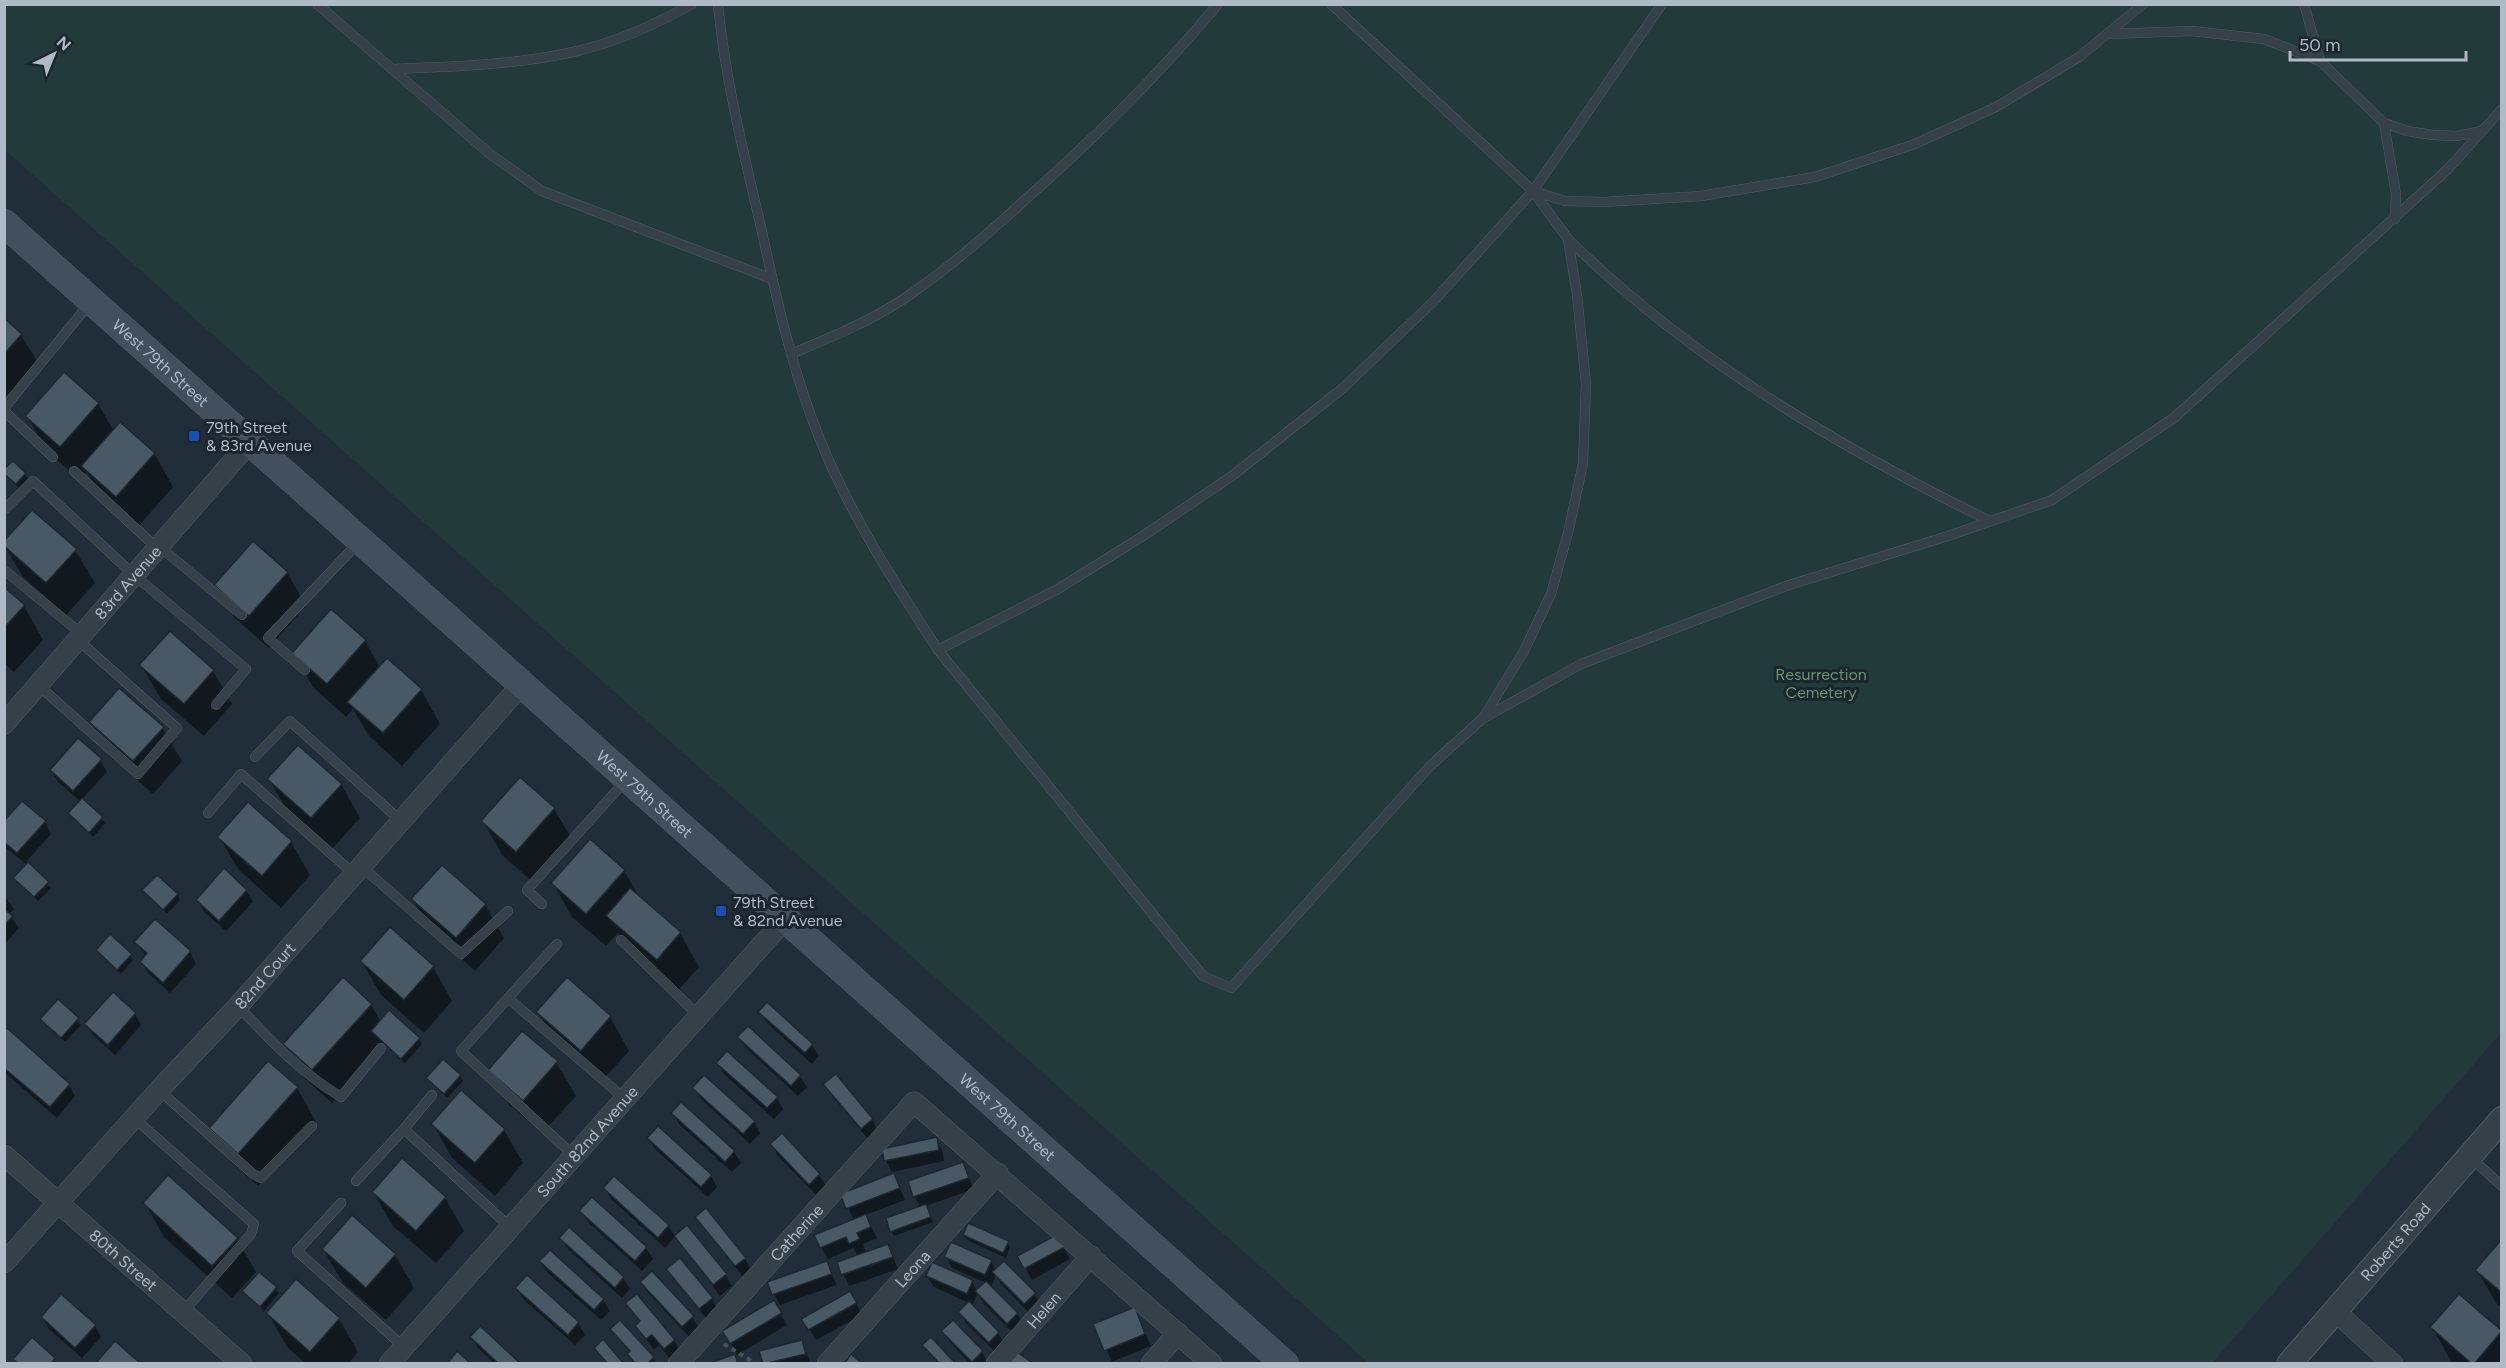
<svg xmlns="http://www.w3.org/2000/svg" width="2506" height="1368" font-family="Figtree,sans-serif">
<rect width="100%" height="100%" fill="#212e39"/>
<!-- green -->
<path fill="#233a3a" d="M5,5h2496v1028l-289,330h-843l-1364,-1213z"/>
<!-- shadow -->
<g fill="#0007">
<path d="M4,320l17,15 20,33 -37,41z"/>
<path d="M98,404l16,27 40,22 19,34 -37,42 -34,-30 -15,-27 -7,8 -34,-30 -19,-34z"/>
<path d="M4,473l21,1 3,5 -9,9z"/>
<path d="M4,545l71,5 20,33 -29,32 -43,-38z"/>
<path d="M287,572l19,34 -37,42 -34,-30 -19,-33z"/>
<path d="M4,589l20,17 19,34 -29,32 -10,-9z"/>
<path d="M365,641l15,27 41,22 19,34 -38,42 -33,-30 -16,-27 -7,8 -33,-30 -19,-33z"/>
<path d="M141,665l72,6 19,33 -28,32 -43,-37z"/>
<path d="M91,723l71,5 20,33 -29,33 -43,-38z"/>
<path d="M100,760l7,12 -25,27 23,24 -12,14 -23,-24 11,-11 -23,-20 -6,-11z"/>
<path d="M269,779l72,5 19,34 -29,32 -43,-38z"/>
<path d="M520,779l34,30 20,33 -38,43 -34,-30 -19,-34z"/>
<path d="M45,822l6,12 -25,28 25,26 -13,13 -23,-23 12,-13 -23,-19v-23z"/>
<path d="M219,837l72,5 19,33 -29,33 -42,-38z"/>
<path d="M624,871l16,27 40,35 19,34 -23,26 -49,-44 -9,-16 -12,13 -34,-29 -19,-34z"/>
<path d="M144,890l33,5 3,5 -13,14z"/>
<path d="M246,890l7,12 -27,29 -22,-19 -6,-12z"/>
<path d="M4,895l10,14 -5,5 10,14 -15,17z"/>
<path d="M413,900l72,5 19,33 -29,33 -42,-38z"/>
<path d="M155,921l35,31 6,12 -26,29 -22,-20 -6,-11 4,-5 -10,-15z"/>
<path d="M390,930l43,37 19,34 -28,32 -43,-38 -19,-33z"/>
<path d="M98,950l32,5 3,5 -12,14z"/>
<path d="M58,1001l23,24 -16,17 -23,-23z"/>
<path d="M371,1005l10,17 38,16 3,6 -17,19 -21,-19 -52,59 -28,-25 -19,-33z"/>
<path d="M538,1012l72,5 19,34 -29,32 -42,-38z"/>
<path d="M760,1012l52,33 7,11 -7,8 -45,-41z"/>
<path d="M135,1014l6,11 -26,30 -22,-20 -7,-11z"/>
<path d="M4,1033l65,52 6,11 -18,22 -53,-46z"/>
<path d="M739,1037l61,39 7,11 -9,9 -52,-48z"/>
<path d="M556,1062l20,34 -34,37 -33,-29 -19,-34z"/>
<path d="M718,1063l59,35 6,11 -9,10 -50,-45z"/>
<path d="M460,1076l3,5 -16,17 -19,-19z"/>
<path d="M825,1085l47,34 6,12 -10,8 -36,-43z"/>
<path d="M297,1088l19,34 -58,64 -28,-25 -19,-33z"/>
<path d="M694,1088l60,33 6,12 -10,11 -49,-45z"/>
<path d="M673,1113l61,39 7,11 -9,9 -53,-48z"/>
<path d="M433,1124l71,6 19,33 -28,33 -43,-38z"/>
<path d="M649,1138l62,38 6,11 -9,10 -53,-48z"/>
<path d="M936,1139l6,11 2,11 -52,11 -6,-11 -2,-11z"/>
<path d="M772,1145l47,30 7,11 -10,9 -38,-39z"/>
<path d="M962,1164l12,25 -48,17 7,16 -39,14 -3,-5 30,-23 -7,-12z"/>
<path d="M894,1175l11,25 -40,15 12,23 -14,6 3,9 22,-8 10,24 -49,17 -11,-23 20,-7 -5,-8 -25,11 -7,-12 33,-27 -12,-25z"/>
<path d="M605,1188l63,38 7,10 -10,12 -54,-49z"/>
<path d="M373,1192l72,6 19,33 -28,32 -43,-37z"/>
<path d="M145,1203l92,36 19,33 -24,26 -68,-61z"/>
<path d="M581,1211l65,37 7,11 -11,12 -54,-49z"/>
<path d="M697,1217l48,42 6,11 -8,7z"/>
<path d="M569,1229l54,49 7,11 -8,9 -54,-49 -7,-11z"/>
<path d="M964,1235l43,7 3,5 -4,11 -39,-18z"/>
<path d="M676,1236l49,39 7,11 -12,10z"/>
<path d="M1057,1236l13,23 -38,21 -13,-24z"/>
<path d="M2502,1241v67l-6,-5 -19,-33z"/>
<path d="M323,1249l72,6 19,33 -28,32 -43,-37z"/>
<path d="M550,1252l53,48 7,11 -9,9 -53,-47 -7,-11z"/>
<path d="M946,1257l45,4 5,10 38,23 7,11 -10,10 -30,-31 -5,-9 -5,13 26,26 6,11 -9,9 -31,-31 -5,-10 -6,13 26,27 7,11 -9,9 -30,-30 -6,-11 9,-9 -35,-16 -7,-11 45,5 5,10 9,-8 -34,-15z"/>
<path d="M826,1262l11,23 -57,20 -6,-11z"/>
<path d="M668,1269l44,30 6,11 -11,10z"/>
<path d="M259,1274l20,19 -15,18 -20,-20z"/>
<path d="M527,1277l51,46 7,12 -10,10 -52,-46 -6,-11z"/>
<path d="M642,1282l50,35 7,11 -10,9 -40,-43z"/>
<path d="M850,1293l12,22 -46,25 -13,-21z"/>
<path d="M637,1296l37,45 7,11 -10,8 -12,-15 -5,5 -17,-24 4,-3 -14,-20z"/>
<path d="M2459,1296l42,36 1,32h-48l-3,-3 -19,-34z"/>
<path d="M773,1302l14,23 -50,30 -13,-24z"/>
<path d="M1134,1309l17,37 -39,16 -17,-38z"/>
<path d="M268,1313l71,6 19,33 -10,12h-42l-19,-17z"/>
<path d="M43,1318l52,8 6,11 -19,21 -33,-29z"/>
<path d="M953,1322l29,30 6,11 -18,1 -20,-22 -7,-11z"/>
<path d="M612,1329l41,29 3,6h-22l-4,-11z"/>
<path d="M472,1337l47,27h-24l-17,-16z"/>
<path d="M802,1342l9,22h-47z"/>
</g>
<!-- building -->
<g fill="#495865" stroke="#1c2730" stroke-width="1.5">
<path d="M4,318l18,16 -18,20z"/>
<path d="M64,372l35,31 -39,44 -35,-31z"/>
<path d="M120,422l35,31 -39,44 -35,-31z"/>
<path d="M13,461l13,12 -10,11 -12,-10v-5z"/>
<path d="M32,510l45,39 -31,34 -42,-37v-5z"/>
<path d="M253,541l35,31 -39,44 -35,-31z"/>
<path d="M4,587l21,18 -21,23z"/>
<path d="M331,609l35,31 -39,44 -35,-31z"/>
<path d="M170,631l44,39 -30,34 -45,-39z"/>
<path d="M387,658l35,31 -39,44 -36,-31z"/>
<path d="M119,688l45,39 -31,34 -44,-39z"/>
<path d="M78,738l24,21 -29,32 -23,-21z"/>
<path d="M298,745l44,39 -31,34 -44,-39z"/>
<path d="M520,777l35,31 -39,44 -35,-31z"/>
<path d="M82,798l21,19 -14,16 -21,-20z"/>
<path d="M22,801l24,20 -29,32 -13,-11v-21z"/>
<path d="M248,802l44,39 -30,35 -45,-39z"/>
<path d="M590,839l35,31 -39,44 -35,-31z"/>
<path d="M28,862l21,20 -15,15 -21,-19z"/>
<path d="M442,865l44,39 -30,34 -45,-39z"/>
<path d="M224,868l23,22 -28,31 -23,-21z"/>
<path d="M157,875l21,19 -15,16 -21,-20z"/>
<path d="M630,888l51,44 -24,28 -51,-44z"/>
<path d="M4,909l9,7 -9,10z"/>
<path d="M155,919l36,32 -28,32 -23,-21 7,-9 -13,-11z"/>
<path d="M390,927l44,39 -30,34 -44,-39z"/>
<path d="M110,934l22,20 -15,16 -21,-20z"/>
<path d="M343,977l29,27 -60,66 -29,-26z"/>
<path d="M567,977l44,39 -30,35 -45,-39z"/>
<path d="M113,992l23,21 -28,32 -24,-21z"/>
<path d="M58,999l21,19 -18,20 -21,-19z"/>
<path d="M767,1002l46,42 -8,9 -47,-41z"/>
<path d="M389,1010l31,28 -19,21 -30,-28z"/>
<path d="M748,1026l53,49 -10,11 -54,-49z"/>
<path d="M7,1028l63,56 -20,23 -46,-39v-37z"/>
<path d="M522,1031l36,30 -35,40 -35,-31z"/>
<path d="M727,1051l51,46 -11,11 -51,-45z"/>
<path d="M443,1059l18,16 -17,19 -18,-16z"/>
<path d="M268,1061l30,26 -60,67 -29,-26z"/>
<path d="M836,1074l37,45 -12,10 -38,-45z"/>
<path d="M704,1075l51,46 -12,13 -51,-46z"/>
<path d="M461,1090l44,39 -30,34 -44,-39z"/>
<path d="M681,1102l54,49 -10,11 -54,-49z"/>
<path d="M658,1126l54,49 -11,12 -54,-49z"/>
<path d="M782,1133l38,41 -11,11 -39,-41z"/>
<path d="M937,1137l2,13 -55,11 -2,-12z"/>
<path d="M402,1158l44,39 -30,34 -44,-39z"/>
<path d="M963,1162l6,16 -56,19 -5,-16z"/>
<path d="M894,1173l6,15 -54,21 -6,-15z"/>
<path d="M168,1175l70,63 -26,28 -69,-63z"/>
<path d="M614,1176l55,49 -11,13 -55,-50z"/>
<path d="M592,1197l55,50 -12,14 -56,-50z"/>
<path d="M926,1204l5,13 -41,15 -4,-14z"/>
<path d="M706,1208l40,50 -11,8 -40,-49z"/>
<path d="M866,1214l5,13 -14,6 3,6 -11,5 -3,-7 -26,11 -6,-13z"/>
<path d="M352,1215l44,39 -30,34 -44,-39z"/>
<path d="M968,1223l41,18 -6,12 -40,-18z"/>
<path d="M687,1225l40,49 -14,11 -39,-49z"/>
<path d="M569,1227l55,50 -9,11 -56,-50z"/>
<path d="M1058,1234l7,13 -41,22 -7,-13z"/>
<path d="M2502,1239v54l-27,-23z"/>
<path d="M951,1242l41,18 -7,15 -41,-18z"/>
<path d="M888,1244l5,13 -52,18 -4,-13z"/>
<path d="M550,1250l54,49 -10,11 -55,-49z"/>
<path d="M680,1258l33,40 -14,11 -33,-40z"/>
<path d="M827,1261l5,13 -60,21 -5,-13z"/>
<path d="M1004,1261l32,32 -12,11 -32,-32z"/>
<path d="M932,1262l41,18 -6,14 -41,-18z"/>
<path d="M652,1271l42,45 -12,11 -42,-45z"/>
<path d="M259,1272l18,15 -17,20 -18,-16z"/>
<path d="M527,1275l52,47 -11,13 -53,-47z"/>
<path d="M296,1279l44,39 -30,34 -44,-39z"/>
<path d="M986,1281l32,32 -11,11 -32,-33z"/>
<path d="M850,1291l7,12 -49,27 -7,-11z"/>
<path d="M61,1294l35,31 -21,23 -34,-31z"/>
<path d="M637,1294l38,46 -11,9 -12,-14 -6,4 -11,-13 5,-5 -15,-18z"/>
<path d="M2459,1294l43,37 -28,33h-2l-42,-37z"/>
<path d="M774,1300l8,13 -52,31 -8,-13z"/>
<path d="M969,1301l30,31 -10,11 -31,-31z"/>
<path d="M1135,1307l10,27 -41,17 -11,-27z"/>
<path d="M620,1320l34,37 -7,7h-11l-9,-10 3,-3 -20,-22z"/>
<path d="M953,1320l30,31 -11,11 -31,-31z"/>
<path d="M480,1326l41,38h-22l-29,-27z"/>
<path d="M32,1337l23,21 -4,6h-33l-5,-5z"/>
<path d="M931,1337l25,27h-16l-18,-19z"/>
<path d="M603,1339l21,25h-16l-14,-16z"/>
<path d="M802,1340l4,14 -43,10 -4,-13z"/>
<path d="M115,1341l26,23h-46z"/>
<path d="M457,1351l14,13h-24z"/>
<path d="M1016,1351l18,13h-27z"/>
<path d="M735,1354l3,10h-31z"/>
<path d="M851,1354l12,10h-19z"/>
</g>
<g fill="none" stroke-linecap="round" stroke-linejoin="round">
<defs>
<g id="service">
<path d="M317,4l173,150 52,37 230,88"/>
<path d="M718,4c7,75 25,146 42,219 16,72 31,145 59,214 30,76 75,145 119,213l120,-61 85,-53 89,-60 111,-88 90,-86 100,-111 129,-187"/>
<path d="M1331,4l202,187 32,10 39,1 97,-6 114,-19 100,-33 81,-37 83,-50 64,-53"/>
<path d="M2304,4l16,57 64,62 23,8 26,4 24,1 25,-5"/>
<path d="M2108,34l84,-3 72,8 56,22"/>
<path d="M392,69c60,-2 122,-4 181,-17 41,-9 82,-27 119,-48"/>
<path d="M2384,123l12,71 -1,25"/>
<path d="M1568,239c121,119 270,208 422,282"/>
<path d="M791,354c38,-16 76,-31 111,-54 44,-29 85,-65 124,-101 69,-61 133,-124 192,-195"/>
<path d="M4,408l86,-105"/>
<path d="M4,411l49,46"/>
<path d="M74,471l84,78"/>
<path d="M4,510l29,-29 101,94 112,94 -30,36"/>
<path d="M160,547l82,68"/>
<path d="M4,570l79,65"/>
<path d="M938,650l265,326 28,12 199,-222 52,-47 99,-55 208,-79 159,-49 104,-36 123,-83 273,-248 54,-60"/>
<path d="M305,670l-37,-32 91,-96"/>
<path d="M38,685l100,89 39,-46 -99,-88"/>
<path d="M1483,718l41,-67 27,-57 18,-65 14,-66 3,-79 -9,-89 -9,-56 -35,-48"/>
<path d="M255,757l35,-36 111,100"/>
<path d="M208,813l33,-39 113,100"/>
<path d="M361,866l100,88 47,-43"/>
<path d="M542,904l-15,-14 99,-110"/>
<path d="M621,940l77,75"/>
<path d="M557,944l-49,54 116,100"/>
<path d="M508,998l-47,53 113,105"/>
<path d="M238,1006c31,33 63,67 103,91l40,-49"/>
<path d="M159,1090l94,84 8,4 51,-52"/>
<path d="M432,1095l-28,34 107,99"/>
<path d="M134,1118l120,106 -3,10 -68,78"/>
<path d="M2471,1158l31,28"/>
<path d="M356,1181l48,-52"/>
<path d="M341,1203l-44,48 107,96"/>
</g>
<g id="minor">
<path id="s1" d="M4,724l246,-282"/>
<path id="s2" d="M4,1155l238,209"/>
<path id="s3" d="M4,1263l155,-173 79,-84 284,-322"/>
<path d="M2335,1311l58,53"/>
<path id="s4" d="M389,1364l396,-445"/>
<path id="s5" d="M678,1364l236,-262 298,262"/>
<path id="s6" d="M827,1364l171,-191"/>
<path id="s7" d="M996,1364l95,-108"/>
<path d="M1151,1364l27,-31"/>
</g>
<g id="tertiary">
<path id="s8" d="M2289,1364l213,-245"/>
</g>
<g id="secondary">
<path id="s9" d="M4,223l1281,1141"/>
</g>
</defs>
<!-- service casing -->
<use href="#service" stroke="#525d67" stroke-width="10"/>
<!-- minor casing -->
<use href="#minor" stroke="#525d67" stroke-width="21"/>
<!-- tertiary casing -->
<use href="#tertiary" stroke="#525d67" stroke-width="26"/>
<!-- secondary casing -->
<use href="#secondary" stroke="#525d67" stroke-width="28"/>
<!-- path -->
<path stroke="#415656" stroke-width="4" stroke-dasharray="4.5 4.5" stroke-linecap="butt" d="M724,1344l32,20"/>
<!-- service -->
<use href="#service" stroke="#354049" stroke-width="9"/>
<!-- minor -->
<use href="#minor" stroke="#354049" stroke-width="20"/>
<!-- tertiary -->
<use href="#tertiary" stroke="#354049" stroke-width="24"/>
<!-- secondary -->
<use href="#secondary" stroke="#434f5c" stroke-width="27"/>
</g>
<!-- markers -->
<g fill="#1a4fb4" stroke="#1a252e" stroke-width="2">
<rect x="188" y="430" width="12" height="12" rx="3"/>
<rect x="715" y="905" width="12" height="12" rx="3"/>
</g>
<g text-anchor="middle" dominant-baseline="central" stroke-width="6" stroke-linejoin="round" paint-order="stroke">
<!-- street labels -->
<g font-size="16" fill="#afbac6" stroke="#1a252e">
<text stroke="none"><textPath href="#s9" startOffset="210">West 79th Street</textPath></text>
<text stroke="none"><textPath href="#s1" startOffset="188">83rd Avenue</textPath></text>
<text stroke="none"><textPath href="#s9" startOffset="858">West 79th Street</textPath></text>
<text stroke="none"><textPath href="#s3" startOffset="388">82nd Court</textPath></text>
<text stroke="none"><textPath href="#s9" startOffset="1344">West 79th Street</textPath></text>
<text stroke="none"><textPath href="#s4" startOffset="298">South 82nd Avenue</textPath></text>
<text stroke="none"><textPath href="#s5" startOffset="177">Catherine</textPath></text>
<text stroke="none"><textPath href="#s8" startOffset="162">Roberts Road</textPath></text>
<text stroke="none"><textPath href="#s2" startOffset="159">80th Street</textPath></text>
<text stroke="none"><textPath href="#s6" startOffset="128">Leona</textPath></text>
<text stroke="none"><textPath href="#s7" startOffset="72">Helen</textPath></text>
</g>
<!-- poi labels -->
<g font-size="16" fill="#afbac6" stroke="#1a252e" text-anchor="start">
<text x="206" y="427">79th Street<tspan x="206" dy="18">&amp; 83rd Avenue</tspan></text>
<text x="733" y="902">79th Street<tspan x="733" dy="18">&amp; 82nd Avenue</tspan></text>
</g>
<!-- park labels -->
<g font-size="16" fill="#67966c" stroke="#1a252e">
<text x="1821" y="674">Resurrection<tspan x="1821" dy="18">Cemetery</tspan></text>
</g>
</g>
<!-- border -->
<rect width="2506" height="1368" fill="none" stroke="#afbac6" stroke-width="12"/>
<!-- north arrow -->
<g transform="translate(54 54) rotate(43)" stroke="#1a252e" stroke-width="4.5" paint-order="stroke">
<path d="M0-4.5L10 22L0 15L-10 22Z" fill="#afbac6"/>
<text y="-9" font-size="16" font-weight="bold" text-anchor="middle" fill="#afbac6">N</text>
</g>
<!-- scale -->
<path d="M2290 51v9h176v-9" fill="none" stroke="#afbac6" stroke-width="3"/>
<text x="2299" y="51" font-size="18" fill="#afbac6" stroke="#1a252e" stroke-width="4.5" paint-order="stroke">50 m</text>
</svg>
